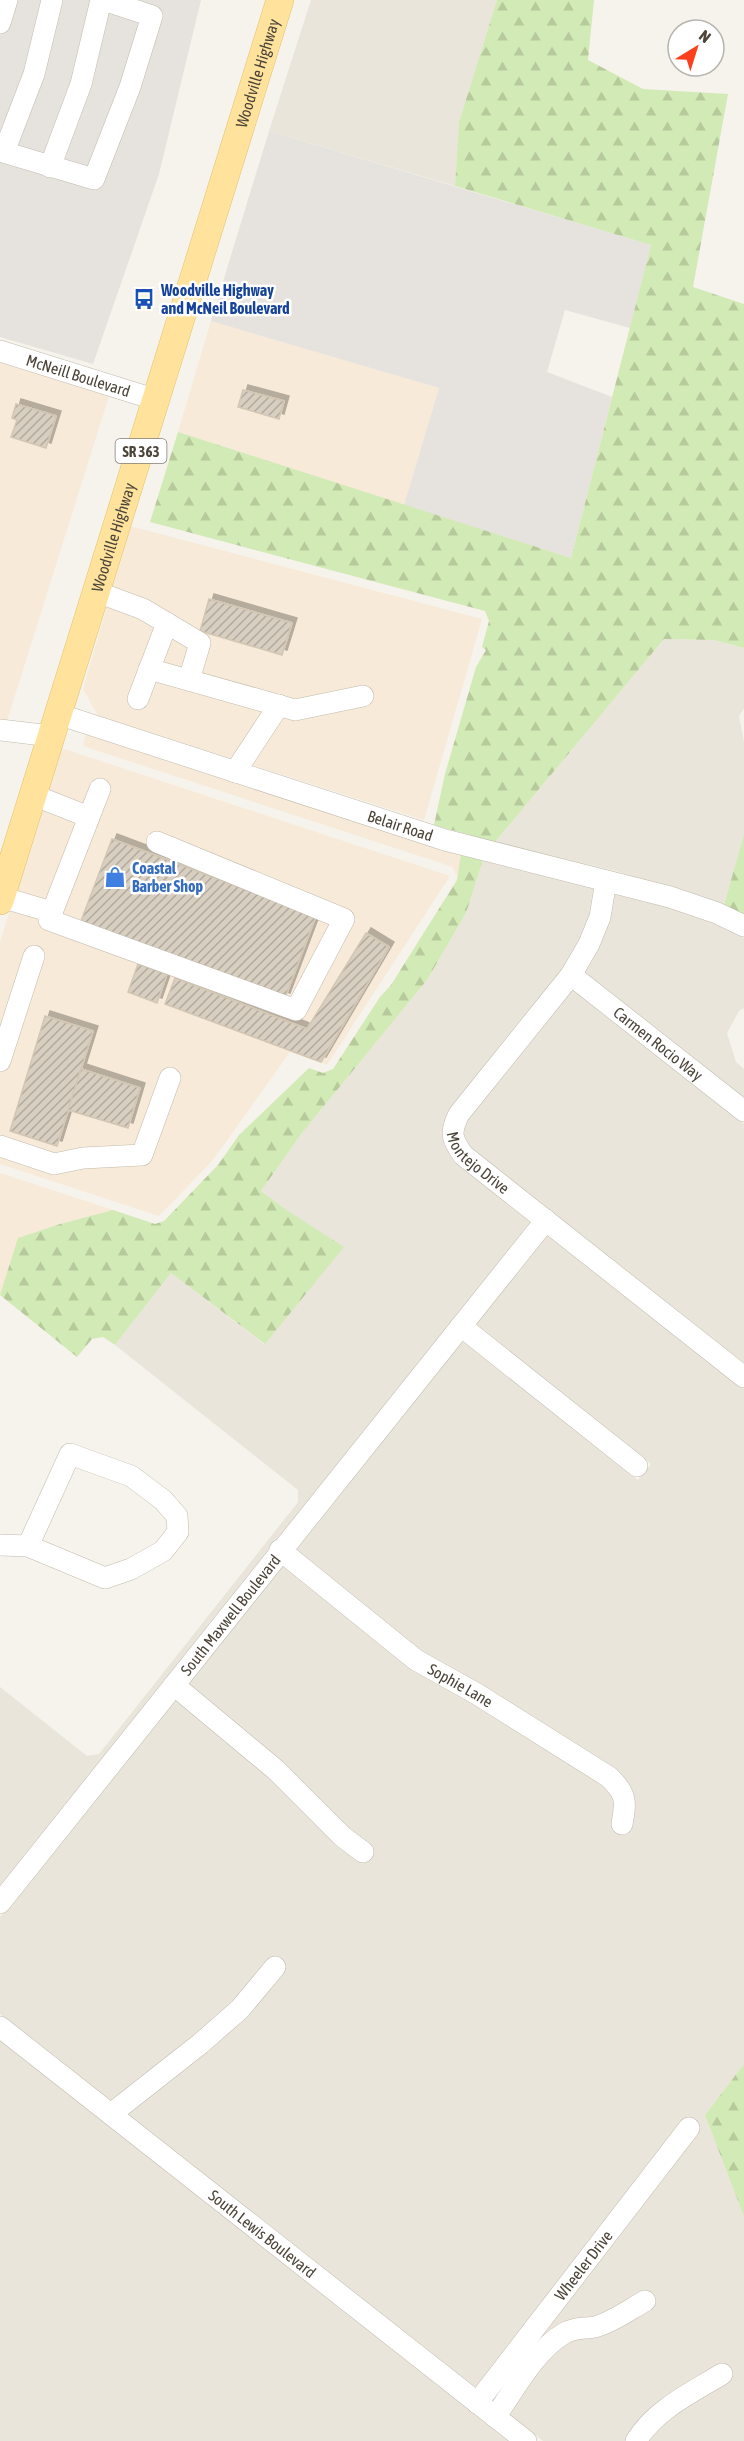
<svg xmlns="http://www.w3.org/2000/svg" width="744" height="2441" font-family="'Asap Condensed',sans-serif">
<defs>
<pattern id="forest-firs" width="22" height="20" patternUnits="userSpaceOnUse" patternTransform="scale(1.5)"><rect width="22" height="20" fill="#d2eab5"/><path d="M5 1l3.5 6h-7zM16 11l3.5 6h-7z" fill="#b6ca9c"/></pattern>
<pattern id="building-hatch" width="6" height="6" patternUnits="userSpaceOnUse" patternTransform="scale(1.5)"><rect width="6" height="6" fill="#d8cfc1"/><path d="M-1 1l2-2M0 6l6-6M5 7l2-2" fill="none" stroke="#b1aa9e"/></pattern>
<filter id="shadow"><feDropShadow dx="5" dy="-5" stdDeviation="0" flood-color="#0004"/></filter>
</defs>
<rect width="100%" height="100%" fill="#f6f3ec"/>
<!-- residential -->
<g fill="#eae5da">
<path d="M311,0h186l-38,122 -4,64 -186,-55z"/>
<path d="M664,639l50,1 30,8v61l-5,7 5,26v92l-20,71 -108,-34 -121,-29z"/>
<path d="M483,860l112,28 -4,28 -27,54 -121,159 1,15 10,18 79,61 -533,666v-202l87,69 12,-2 199,-252v-12l-183,-145 56,-72 93,71 24,-133 -27,-20 41,-58 125,-153 39,-67z"/>
<path d="M613,893l53,13 47,16 31,16v70l-5,3 -12,22 9,29 8,7v29l-161,-126z"/>
<path d="M572,989l172,135v240l-274,-216 -7,-11 -1,-9 5,-9z"/>
<path d="M547,1233l197,156v675l-39,51 39,102v224h-201l-543,-427v-97l462,-578 176,141 13,-16 -177,-141z"/>
<path d="M0,2040l509,401h-509z"/>
</g>
<!-- commercial -->
<g fill="#f7ead8">
<path d="M211,321l228,67 -35,117 -226,-73z"/>
<path d="M0,361l109,35 -109,347z"/>
<path d="M130,526l352,93 -58,201 -326,-104 -15,-27z"/>
<path d="M86,734l375,120 -2,17 -3,5 -3,-9 -370,-121z"/>
<path d="M61,748l389,128 -123,189 -37,-13 -77,108 -54,56 -159,-52v-222z"/>
<path d="M0,1173l113,37 -53,14 -41,14 -19,57z"/>
</g>
<!-- industrial -->
<g fill="#e6e2dd">
<path d="M0,0h201l-42,174 -66,190 -93,-27z"/>
<path d="M269,131l382,114 -21,83 -65,-18 -18,62 65,25 -41,161 -167,-53 35,-117 -228,-67z"/>
</g>
<!-- forest -->
<g fill="url(#forest-firs)">
<path d="M497,0h97l-6,60 55,29 85,5 -35,193 51,17v344l-30,-8 -50,-1 -169,203 -61,-17 11,-51 31,-107 10,-17 -4,-3 7,-26 -4,-10 -335,-89 28,-90 393,126 80,-313 -196,-59 4,-64z"/>
<path d="M744,834v81l-20,-10z"/>
<path d="M461,854l22,6 -17,53 -39,67 -125,153 -41,58 27,20 56,36 -79,97 -94,-71 -56,72 -12,-8 -11,2 -15,18 -77,-62 18,-57 42,-14 53,-14 42,14 9,-3 54,-56 21,-30 70,-67 14,5 10,-4 47,-72 11,-12 66,-105z"/>
<path d="M744,2064v153l-39,-102z"/>
</g>
<!-- building -->
<g fill="url(#building-hatch)" stroke="#d3c7b4" stroke-width="1.5" filter="url(#shadow)">
<path d="M243,390l41,11 -5,18 -41,-12z"/>
<path d="M16,404l40,12 -10,32 -35,-11 6,-17 -5,-2z"/>
<path d="M209,599l83,24 -10,32 -82,-24z"/>
<path d="M112,839l204,77 -31,82 -204,-77z"/>
<path d="M366,933l23,14 -68,115 -156,-58 10,-26 132,51z"/>
<path d="M138,964l29,10 -10,29 -29,-11z"/>
<path d="M45,1016l48,15 -36,115 -47,-15z"/>
<path d="M81,1069l59,19 -12,40 -60,-18z"/>
</g>
<g fill="none" stroke-linecap="round" stroke-linejoin="round">
<defs>
<g id="minor">
<path d="M0,23l7,-23"/>
<path d="M0,151l94,28 36,-92 22,-71 -48,-16"/>
<path d="M4,152l30,-78 18,-74"/>
<path d="M50,167l31,-83 20,-84"/>
<path id="s1" d="M0,351l157,49"/>
<path d="M97,592l46,17 57,34 -11,37"/>
<path d="M149,669l146,41 68,-14"/>
<path d="M138,699l29,-76"/>
<path id="s2" d="M58,714l387,126 225,57 47,16 27,13"/>
<path d="M0,730l51,6"/>
<path d="M235,772l44,-67"/>
<path d="M100,789l-51,131 247,90 48,-91 -187,-77"/>
<path d="M33,795l56,22"/>
<path id="s3" d="M606,881l-6,36 -11,27 -18,31 -112,139c-9,18 -8,24 4,41l281,222"/>
<path d="M1,897l51,15"/>
<path id="s4" d="M571,975l173,136"/>
<path d="M0,1061l34,-105"/>
<path d="M0,1146l54,18 29,-6 59,-3 28,-77"/>
<path d="M461,1326l176,140"/>
<path d="M0,1545l28,1 77,32 26,-9 32,-18 15,-19 -1,-16 -14,-16 -32,-24 -61,-22 -42,92"/>
<path id="s5" d="M280,1550l136,110 61,34 132,83c18,17 17,25 13,47"/>
<path d="M174,1685l102,85 67,67 20,15"/>
<path id="s6" d="M0,1903l546,-683"/>
<path id="s7" d="M0,2027l526,414"/>
<path d="M111,2114l89,-70 40,-35 35,-42"/>
<path id="s8" d="M477,2403l212,-275"/>
<path d="M495,2417c20,-28 39,-65 68,-83 11,-7 21,-5 32,-7 18,-5 34,-17 50,-26"/>
<path d="M636,2441c20,-32 55,-48 86,-67"/>
</g>
<g id="major">
<path id="s9" d="M0,901l280,-901"/>
</g>
</defs>
<!-- minor casing -->
<use href="#minor" stroke="#c2bbae" stroke-width="22"/>
<!-- major casing -->
<use href="#major" stroke="#e6c16a" stroke-width="28"/>
<!-- minor -->
<use href="#minor" stroke="#fff" stroke-width="21"/>
<!-- major -->
<use href="#major" stroke="#ffe39c" stroke-width="27"/>
</g>
<!-- icons -->
<defs>
<symbol id="bus-bare" viewBox="-9 -9 18 18"><path d="M-5-6H5V4H4V6H2V4H-2V6H-4V4H-5ZM-3.5-4V0h7V-4ZM-3.5 1.2v1.5H-2V1.2ZM2 1.2v1.5H3.5V1.2Z" fill="#1a4fb4" stroke="#fff" stroke-width="2.5" paint-order="stroke"/></symbol>
<symbol id="shop-bare" viewBox="-9 -9 18 18"><path d="M-5-2.5h2.3a2.7 3.5 0 0 1 5.4 0H5L5.5 6h-11ZM-1.5-2.5h3a1.5 2.3 0 0 0-3 0Z" fill="#3f7fe0" stroke="#fff" stroke-width="2.5" paint-order="stroke"/></symbol>
</defs>
<g fill-rule="evenodd">
<use href="#bus-bare" x="129" y="284" width="30" height="30"/>
<use href="#shop-bare" x="100" y="862" width="30" height="30"/>
</g>
<g text-anchor="middle" dominant-baseline="central" stroke-width="5" stroke-linejoin="round" paint-order="stroke">
<!-- shield labels -->
<rect fill="#fff" stroke="#817c74" stroke-width="1.5" x="115.5" y="439" width="51" height="24" rx="4.5"/>
<g font-size="15" font-weight="bold" fill="#4b4439">
<text x="141" y="451">SR 363</text>
</g>
<!-- street labels -->
<g font-size="16" fill="#4b4439" stroke="#fff">
<text stroke="none"><textPath href="#s9" startOffset="867">Woodville Highway</textPath></text>
<text stroke="none"><textPath href="#s1" startOffset="82">McNeill Boulevard</textPath></text>
<text stroke="none"><textPath href="#s9" startOffset="381">Woodville Highway</textPath></text>
<text stroke="none"><textPath href="#s2" startOffset="360">Belair Road</textPath></text>
<text stroke="none"><textPath href="#s4" startOffset="111">Carmen Rocio Way</textPath></text>
<text stroke="none"><textPath href="#s3" startOffset="340">Montejo Drive</textPath></text>
<text stroke="none"><textPath href="#s6" startOffset="369">South Maxwell Boulevard</textPath></text>
<text stroke="none"><textPath href="#s5" startOffset="226">Sophie Lane</textPath></text>
<text stroke="none"><textPath href="#s7" startOffset="334">South Lewis Boulevard</textPath></text>
<text stroke="none"><textPath href="#s8" startOffset="174">Wheeler Drive</textPath></text>
</g>
<!-- transit labels -->
<g font-size="16" font-weight="bold" fill="#164399" stroke="#fff" text-anchor="start">
<text x="161" y="290">Woodville Highway<tspan x="161" dy="18">and McNeil Boulevard</tspan></text>
</g>
<!-- shop labels -->
<g font-size="16" font-weight="bold" fill="#366cbe" stroke="#fff" text-anchor="start">
<text x="132" y="868">Coastal<tspan x="132" dy="18">Barber Shop</tspan></text>
</g>
</g>
<!-- north arrow -->
<g transform="translate(696 48) rotate(38)"><circle r="28" fill="#ffffff" stroke="#b7b4b0" stroke-width="1.5"/>
<path d="M0-4.5L10 22L0 15L-10 22Z" fill="#fc3f1d"/>
<text y="-9" font-size="16" font-weight="bold" text-anchor="middle" fill="#4b4439">N</text>
</g>
</svg>
